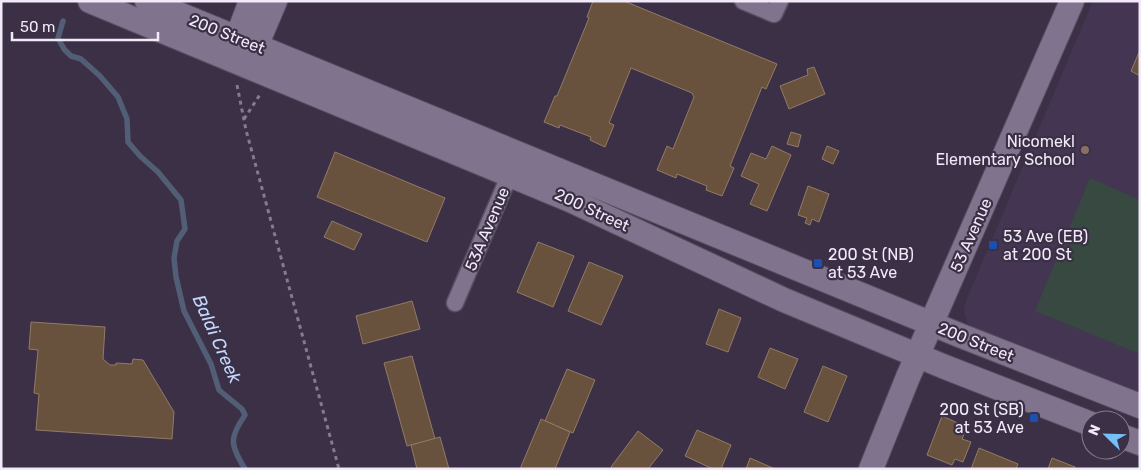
<svg xmlns="http://www.w3.org/2000/svg" width="1141" height="470" font-family="Rubik,sans-serif">
<rect width="100%" height="100%" fill="#3b3046"/>
<!-- built -->
<path fill="#443552" d="M1093,1h47v398l-168,-71 -5,-5 -3,-13 3,-12z"/>
<!-- green -->
<path fill="#374941" d="M1090,178l50,22v154l-105,-43z"/>
<g fill="none" stroke-linecap="round" stroke-linejoin="round">
<!-- stream -->
<path stroke="#525e76" stroke-width="5.5" d="M63,21l-5,17 6,11 7,7 10,3 19,17 18,21 9,22 1,23 12,14 18,16 23,28 4,29 -8,12 -3,17 2,19 8,34 27,53 8,26 23,19 3,6c-16,23 -15,30 0,54"/>
</g>
<!-- building -->
<g fill="#68523e" stroke="#927b66">
<path d="M593,1h31l153,63 -11,25 -4,-2 -32,79 4,2 -12,28 -16,-6 1,-4 -30,-12 -1,4 -19,-8 10,-24 6,3 21,-52 -2,-4 -61,-25 -22,55 5,2 -9,22 -15,-7 1,-3 -31,-12 -1,3 -15,-6 11,-26h2l32,-78 -2,-1z"/>
<path d="M1140,50v26l-9,-5z"/>
<path d="M814,67l11,27 -36,15 -9,-23 28,-11 -1,-6z"/>
<path d="M791,132l10,3 -3,12 -11,-3z"/>
<path d="M772,146l19,9 -24,56 -17,-7 9,-20 -18,-8 10,-23 15,6z"/>
<path d="M827,146l12,5 -6,13 -11,-5z"/>
<path d="M335,152l110,46 -18,44 -110,-45z"/>
<path d="M808,186l21,8 -10,28 -7,-3 -2,6 -5,-2 2,-5 -9,-3z"/>
<path d="M332,221l30,13 -8,16 -30,-13z"/>
<path d="M538,242l36,14 -21,51 -36,-15z"/>
<path d="M589,262l34,14 -22,49 -33,-14z"/>
<path d="M412,301l8,28 -57,15 -7,-28z"/>
<path d="M719,309l22,9 -13,34 -22,-8z"/>
<path d="M31,322l74,5 -2,32 7,6h6v-2l16,1 1,-5 10,1 31,52 -2,27 -136,-9 3,-36 -5,-1 4,-43 -9,-1z"/>
<path d="M770,348l28,11 -13,30 -27,-12z"/>
<path d="M412,356l23,83 -28,7 -23,-83z"/>
<path d="M823,366l24,10 -19,46 -24,-10z"/>
<path d="M567,369l28,11 -22,53 -28,-12z"/>
<path d="M942,416l25,11 -5,12 9,3 -8,20 -8,-3 -3,6 -25,-10z"/>
<path d="M541,419l29,13 -15,37h-35z"/>
<path d="M697,430l34,15 -10,24h-8l-28,-13z"/>
<path d="M638,431l25,19 -15,19h-35l-2,-2z"/>
<path d="M440,437l9,32h-32l-6,-24z"/>
<path d="M979,448l39,16 -2,5h-45z"/>
<path d="M750,458l25,11h-29z"/>
<path d="M1052,458l23,9v2h-27z"/>
</g>
<g fill="none" stroke-linecap="round" stroke-linejoin="round">
<defs>
<g id="street">
<path d="M743,1l31,13 6,-13"/>
<path d="M455,303l58,-136"/>
</g>
<g id="secondary">
<path d="M90,1l480,199 214,100 161,67 146,57"/>
<path d="M147,1l812,334 181,71"/>
<path d="M237,54v-16l14,-37"/>
<path d="M245,55l11,-9 19,-45"/>
<path d="M1121,436l19,7"/>
<path d="M871,469l37,-92 164,-376"/>
</g>
</defs>
<!-- street casing -->
<use href="#street" stroke="#584e61" stroke-width="19"/>
<!-- secondary casing -->
<use href="#secondary" stroke="#584e61" stroke-width="26"/>
<!-- path -->
<g stroke="#847b8e" stroke-width="3" stroke-dasharray="4 4" stroke-linecap="butt">
<path d="M237,85l9,45 93,339"/>
<path d="M244,119l17,-26"/>
</g>
<!-- street -->
<use href="#street" stroke="#80738d" stroke-width="16"/>
<!-- secondary -->
<use href="#secondary" stroke="#80738d" stroke-width="24"/>
</g>
<!-- markers -->
<circle fill="#8d6e63" stroke="#3b3046" stroke-width="2" cx="1085" cy="150" r="5"/>
<g fill="#1a4fb4" stroke="#3b3046" stroke-width="2">
<rect x="988" y="240" width="10" height="10" rx="2.5"/>
<rect x="813" y="258" width="10" height="10" rx="2.5"/>
<rect x="1029" y="413" width="10" height="10" rx="2.5"/>
</g>
<g text-anchor="middle" dominant-baseline="central" stroke-width="4.5" stroke-linejoin="round" paint-order="stroke">
<!-- street labels -->
<g font-size="16" fill="#f1eaf8" stroke="#3b3046">
<text transform="translate(227 34) rotate(22)">200 Street</text>
<text transform="translate(592 210) rotate(25)">200 Street</text>
<text transform="translate(487 229) rotate(-67)">53A Avenue</text>
<text transform="translate(971 235) rotate(-66)">53 Avenue</text>
<text transform="translate(976 342) rotate(22)">200 Street</text>
</g>
<!-- poi labels -->
<g font-size="16" fill="#f1eaf8" stroke="#3b3046" text-anchor="end">
<text x="1075" y="141">Nicomekl<tspan x="1075" dy="18">Elementary School</tspan></text>
<text x="1003" y="236" text-anchor="start">53 Ave (EB)<tspan x="1003" dy="18">at 200 St</tspan></text>
<text x="828" y="254" text-anchor="start">200 St (NB)<tspan x="828" dy="18">at 53 Ave</tspan></text>
<text x="1024" y="409">200 St (SB)<tspan x="1024" dy="18">at 53 Ave</tspan></text>
</g>
<!-- water labels -->
<g font-size="18" font-style="italic" fill="#c3d8fe" stroke="#3b3046">
<text transform="translate(217 339) rotate(66)">Baldi Creek</text>
</g>
</g>
<!-- border -->
<rect width="1141" height="470" fill="none" stroke="#f1eaf8" stroke-width="5"/>
<!-- north arrow -->
<g transform="translate(1106 435) rotate(293)"><circle r="24" fill="#3b3046" stroke="#847a8d"/>
<path d="M0-4L9 19L0 12L-9 19Z" fill="#76c0f7"/>
<text y="-8" font-size="14" font-weight="bold" text-anchor="middle" fill="#f1eaf8">N</text>
</g>
<!-- scale -->
<path d="M12 32v8h146v-8" fill="none" stroke="#f1eaf8" stroke-width="2.5"/>
<text x="20" y="32" font-size="15" fill="#f1eaf8" stroke="#3b3046" stroke-width="4" paint-order="stroke">50 m</text>
</svg>
